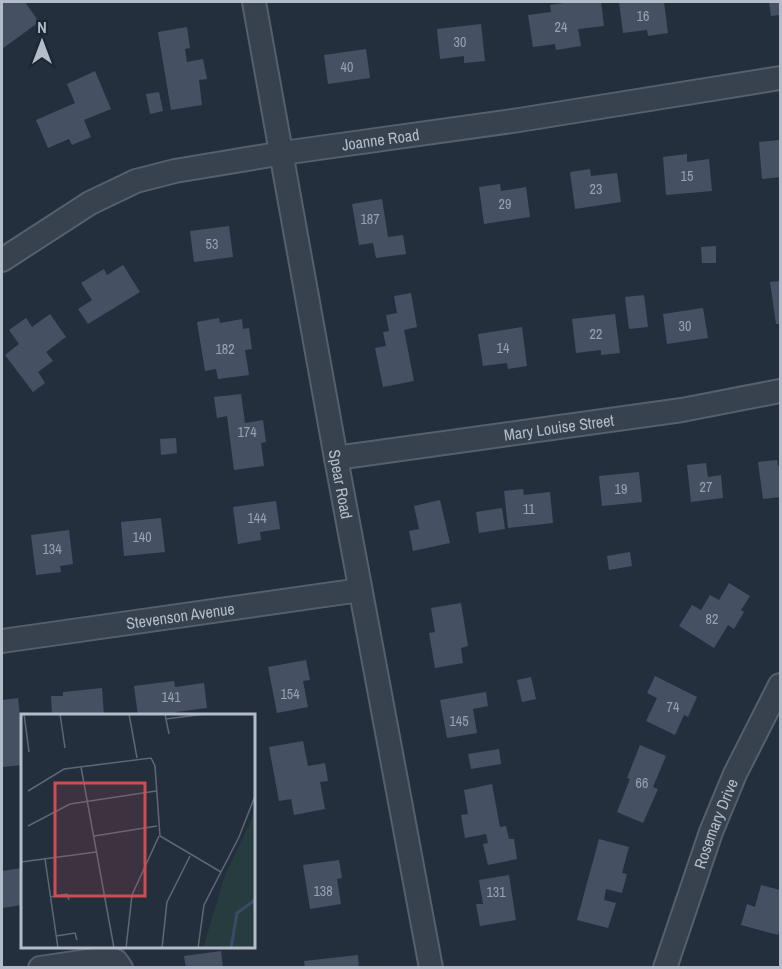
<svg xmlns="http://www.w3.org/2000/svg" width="782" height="969" font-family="'Archivo Narrow',sans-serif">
<rect width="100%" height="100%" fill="#242f3e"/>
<!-- building -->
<g fill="#455162">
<path d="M2,2h23l14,20 -37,27z"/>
<path d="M571,2h30l3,24 -26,3 3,17 -25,4 -1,-6 -22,3 -5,-32 23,-3 -1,-7z"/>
<path d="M619,2h45l4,31 -20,3 -1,-6 -24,3z"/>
<path d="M769,2h11v13l-9,1z"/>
<path d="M481,24l4,37 -21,2v-7l-24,3 -3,-30z"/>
<path d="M187,27l3,21 -5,1 2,13 16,-3 4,20 -8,1 3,25 -31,5 -13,-78z"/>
<path d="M366,49l4,29 -42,6 -4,-29z"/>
<path d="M95,71l16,38 -27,11 7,17 -19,8 -3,-6 -21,9 -12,-28 39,-17 -8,-19z"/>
<path d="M159,92l4,19 -13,3 -4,-20z"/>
<path d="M779,140l1,5v32l-18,2 -3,-37z"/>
<path d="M687,154v8l22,-3 3,32 -46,4 -3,-38z"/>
<path d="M590,169l1,7 26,-3 4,29 -46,7 -5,-37z"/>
<path d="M500,184l1,7 25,-4 4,30 -46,7 -5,-37z"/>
<path d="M382,199l6,38 15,-2 3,19 -30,4 -3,-15 -14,2 -7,-41z"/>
<path d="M229,226l4,31 -39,5 -4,-31z"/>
<path d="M716,246v17h-14l-1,-16z"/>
<path d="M123,265l17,27 -52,32 -10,-15 14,-9 -11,-17 23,-14 3,6z"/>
<path d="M780,281v43h-4l-6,-42z"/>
<path d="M411,293l6,34 -13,3 10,51 -31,6 -8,-39 11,-2 -3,-14 6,-1 -3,-16 11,-2 -3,-17z"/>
<path d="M644,295l4,32 -19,2 -4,-32z"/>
<path d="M703,308l5,30 -41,6 -4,-30z"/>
<path d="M50,314l16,23 -20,15 7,9 -15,11 7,11 -12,9 -28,-37 14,-11 -10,-14 17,-12 6,9z"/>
<path d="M615,314l5,39 -19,2v-5l-25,3 -4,-34z"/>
<path d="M219,318l1,5 22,-4 1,10 6,-1 3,21 -7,1 4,25 -31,4 -2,-10 -11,2 -8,-49z"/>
<path d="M522,327l5,39 -19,3 -1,-6 -24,3 -5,-32z"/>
<path d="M241,394l4,29 18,-3 3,22 -5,1 3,23 -30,4 -7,-54 -10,2 -3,-21z"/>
<path d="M176,438l1,15 -16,2 -1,-16z"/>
<path d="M777,460l1,6 2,-1v32l-17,2 -5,-37z"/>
<path d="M706,463l2,14 13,-2 2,23 -32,4 -4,-37z"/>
<path d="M639,472l3,30 -40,4 -3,-30z"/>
<path d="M523,489l1,6 26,-3 3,31 -45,5 -4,-37z"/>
<path d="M440,500l10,43 -37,8 -4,-20 10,-2 -5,-23z"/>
<path d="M276,501l4,28 -20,3 1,8 -23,4 -5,-37z"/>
<path d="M502,508l3,21 -26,4 -3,-21z"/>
<path d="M161,518l4,34 -41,4 -3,-34z"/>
<path d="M69,530l4,34 -13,2 1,6 -25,3 -5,-40z"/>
<path d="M630,552l2,14 -23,4 -2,-14z"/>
<path d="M729,583l21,13 -9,14 3,2 -10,17 -6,-4 -14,23 -35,-22 13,-21 9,5 9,-15 9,5z"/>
<path d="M461,603l7,43 -7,2 2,15 -28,5 -6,-35 6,-1 -4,-24z"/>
<path d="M306,660l4,20 -7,1 5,26 -31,6 -9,-46z"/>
<path d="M655,676l42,21 -9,20 -4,-2 -9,20 -29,-14 11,-23 -10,-5z"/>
<path d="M531,677l5,22 -14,3 -5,-22z"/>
<path d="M174,681l1,6 29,-4 3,25 -31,4 1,4h-39l-4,-30z"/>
<path d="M102,688l2,28h-52l-1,-20h12v-4z"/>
<path d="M486,692l2,14 -15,3 4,24 -30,5 -7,-38z"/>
<path d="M18,698l4,38v29l-20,2v-67z"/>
<path d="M303,741l5,25 17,-3 3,18 -8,1 5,27 -31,6 -3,-16 -12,2 -10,-54z"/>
<path d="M640,745l26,11 -13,31 5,2 -15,34 -26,-11 13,-33 -3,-1z"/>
<path d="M499,749l2,15 -30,5 -3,-15z"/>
<path d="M492,784l8,43 6,-1 3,13h5l3,20 -29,6 -5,-21 5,-1 -2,-9 -21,4 -4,-23 7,-1 -4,-24z"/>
<path d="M599,839l30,8 -7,26 5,1 -5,19 -16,-4 -2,11 12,3 -8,25 -31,-8z"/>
<path d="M339,860l3,18 -5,1 4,25 -31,5 -7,-44z"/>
<path d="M22,868v37l-20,3v-37z"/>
<path d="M509,875l7,45 -36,6 -4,-22h7l-4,-24z"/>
<path d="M761,885l19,5v38l-2,7 -37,-10 6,-21 8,3z"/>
<path d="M221,951l2,17h-37l-2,-12z"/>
<path d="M358,955l1,13h-54l-1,-7z"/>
</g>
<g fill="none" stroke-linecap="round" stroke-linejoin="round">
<defs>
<g id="street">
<path id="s1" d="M254,2l82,456 95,510"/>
<path id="s2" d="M2,260l88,-57 46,-22 39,-10 108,-18 236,-33 261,-42"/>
<path id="s3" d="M336,458l346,-48 98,-19"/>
<path id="s4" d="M2,641l358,-51"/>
<path d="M40,968l68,-10 8,3 5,7"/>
<path id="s5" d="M665,968l46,-136 24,-58 45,-89"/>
</g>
</defs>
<!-- street casing -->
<use href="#street" stroke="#565f6c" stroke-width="26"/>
<!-- street -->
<use href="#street" stroke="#38414e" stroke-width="22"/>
</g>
<g text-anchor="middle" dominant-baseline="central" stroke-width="6" stroke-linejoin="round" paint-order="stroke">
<!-- number labels -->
<g font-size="14" fill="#98a1af">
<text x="643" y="16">16</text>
<text x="561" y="27">24</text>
<text x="460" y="42">30</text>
<text x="347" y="67">40</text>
<text x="687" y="176">15</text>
<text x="596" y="189">23</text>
<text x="505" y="204">29</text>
<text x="370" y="219">187</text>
<text x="212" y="244">53</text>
<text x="685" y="326">30</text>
<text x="596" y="334">22</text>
<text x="503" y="348">14</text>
<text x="225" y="349">182</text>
<text x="247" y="432">174</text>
<text x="706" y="487">27</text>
<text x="621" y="489">19</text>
<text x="529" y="509">11</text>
<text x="257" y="518">144</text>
<text x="142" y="537">140</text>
<text x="52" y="549">134</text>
<text x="712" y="619">82</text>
<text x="290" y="694">154</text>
<text x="171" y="697">141</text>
<text x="673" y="707">74</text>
<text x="459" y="721">145</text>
<text x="642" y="783">66</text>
<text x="323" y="891">138</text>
<text x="496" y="892">131</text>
</g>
<!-- street labels -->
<g font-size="16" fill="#b4bcc9" stroke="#1d2633">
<text stroke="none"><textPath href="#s2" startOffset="404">Joanne Road</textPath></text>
<text stroke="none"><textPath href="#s3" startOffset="225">Mary Louise Street</textPath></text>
<text stroke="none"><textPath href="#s1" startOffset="490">Spear Road</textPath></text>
<text stroke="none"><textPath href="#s4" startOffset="180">Stevenson Avenue</textPath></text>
<text stroke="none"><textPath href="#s5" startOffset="153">Rosemary Drive</textPath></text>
</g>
</g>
<!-- overview -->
<g transform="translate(21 714)">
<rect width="234" height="234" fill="#242f3e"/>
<path d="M234,98v136h-52l22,-73z" fill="#263c3f"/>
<path fill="none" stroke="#394c67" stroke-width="3" d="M210,234l6,-35 18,-13"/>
<path fill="none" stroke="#5e6776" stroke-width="1.5" d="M3,0l5,38M39,0l5,34M108,0l8,44M144,0l4,20M145,5l39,-5M60,53l33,181M7,77l36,-22 87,-11 4,8 5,70 61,36M7,112l42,-22 86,-13M73,122l63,-10M24,145l13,89M0,148l75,-10M29,183l17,-3 2,6M35,222l19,-3 2,7M105,234l6,-53 27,-59M141,234l5,-46 23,-46M177,234l6,-43 35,-68 16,-41"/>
<path fill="#ce4d50" fill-opacity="0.15" stroke="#ce4d50" stroke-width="3" d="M34,69h90v113h-90z"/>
<rect width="234" height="234" fill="none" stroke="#b4bcc9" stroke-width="3"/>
</g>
<!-- border -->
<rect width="782" height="969" fill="none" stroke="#b4bcc9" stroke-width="6"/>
<!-- north arrow -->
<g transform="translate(42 42)" stroke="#1d2633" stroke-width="4.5" paint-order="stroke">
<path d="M0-4.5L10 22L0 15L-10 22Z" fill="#b4bcc9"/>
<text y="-9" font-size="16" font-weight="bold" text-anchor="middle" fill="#b4bcc9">N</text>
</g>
</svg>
